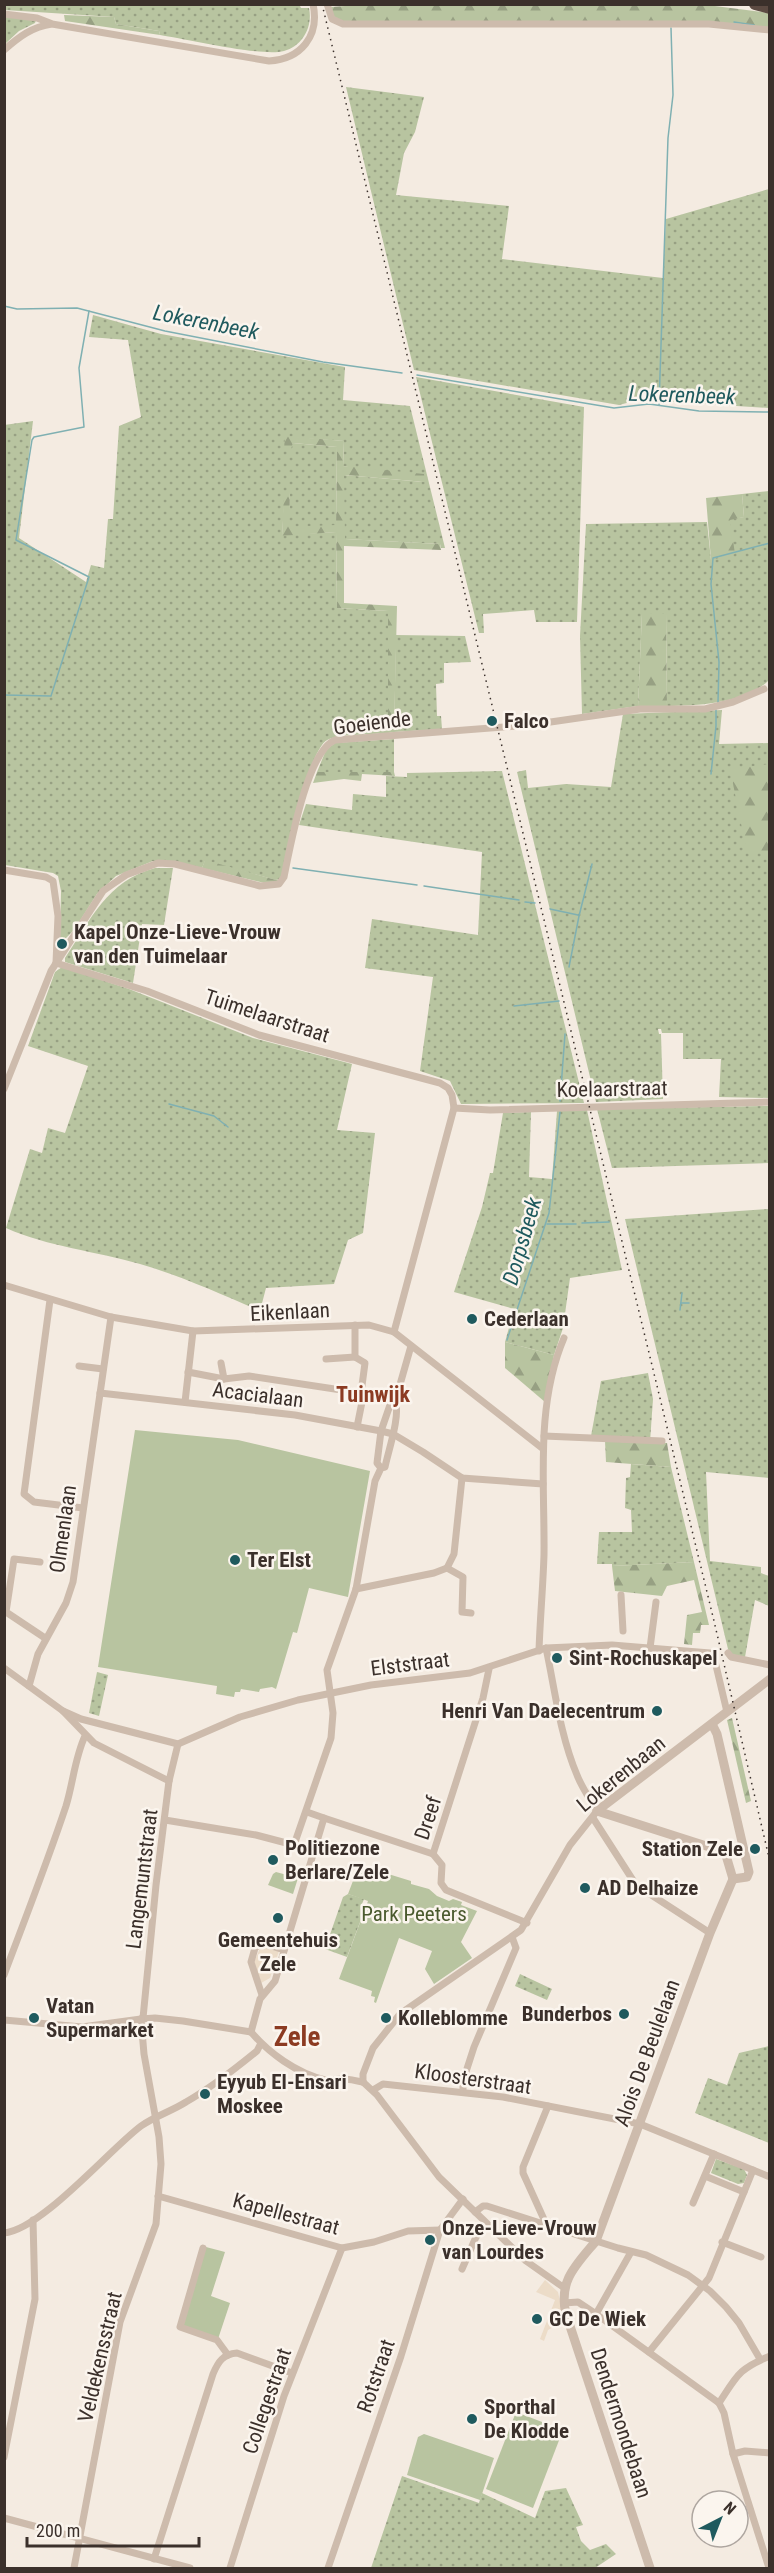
<svg xmlns="http://www.w3.org/2000/svg" width="774" height="2573" font-family="'Roboto Condensed',sans-serif">
<defs>
<pattern id="grass-dots" width="8" height="8" patternUnits="userSpaceOnUse" patternTransform="scale(1.5)"><rect width="8" height="8" fill="#b8c4a0"/><path d="M2 2h.1M6 6h.1" fill="none" stroke="#97a083" stroke-width="1.8" stroke-linecap="round"/></pattern>
<pattern id="forest-firs" width="22" height="20" patternUnits="userSpaceOnUse" patternTransform="scale(1.5)"><rect width="22" height="20" fill="#b8c4a0"/><path d="M5 1l3.5 6h-7zM16 11l3.5 6h-7z" fill="#97a083"/></pattern>
</defs>
<rect width="100%" height="100%" fill="#f4ebe1"/>
<!-- grass -->
<g fill="url(#grass-dots)">
<path d="M4,5l296,1 1,2h8c4,18 -6,38 -25,43 -22,6 -98,-12 -124,-16l-1,-4 -43,-7 -2,-7 -109,-7z"/>
<path d="M5,17l31,3 -1,3 -16,8 -14,13z"/>
<path d="M346,87l78,10 -9,35 -11,21 -8,42 113,11 -7,53 161,19 3,-59 103,-30v219l-111,-7 -20,-1 -19,5 -205,-35z"/>
<path d="M93,315l68,19 184,33 -2,33 67,6 35,142h-4l-1,-4 -96,-5v-64l80,7 -81,-16 1,-25 -59,-4v12l8,-6 44,4 -1,79 -48,2 2,-36h-5l-3,43 54,-3 1,76 51,3v122l-50,3c-6,2 -12,3 -16,9 -19,27 -32,98 -41,133l-5,2 -71,-19 -3,7 -49,-7 -37,15 -19,18 -23,36 -11,11 -3,-4 1,-46 -3,-15 -5,-3 -48,-8 -1,-440 29,-4 -14,117 67,44 5,-17 13,3 4,-49h5l6,-93 22,-9 -13,-77 -39,-3z"/>
<path d="M416,377l168,30 -7,215h-41l-2,-12 -51,4 1,19h-5z"/>
<path d="M769,491v189c-22,23 -71,26 -102,26l-1,-92h-24l-4,92 -56,8 -2,-78 6,-112 121,-2 4,38 19,-41 14,-2 -2,-23z"/>
<path d="M396,635l69,1 6,26 -27,1v20l-8,1 1,32h4l1,13 -48,3z"/>
<path d="M722,710l-3,34 50,-1v355l-50,-1 2,-38h-38v-26h-21l-1,-4h-3l1,5h2l2,65 -67,3 -79,-330 9,-2 2,18 38,-4 45,3 12,-73z"/>
<path d="M394,739v33h-77l9,-22 9,-7z"/>
<path d="M502,771l82,332 -123,1 -11,-23 -30,-10 13,-94 -68,-9 7,-49 106,16 4,-83 -183,-27 7,-21 46,6 1,-16 33,3v-21l21,1v-4z"/>
<path d="M155,868h18l-9,57 -22,-1 -9,59 -68,-21v-4c26,-39 42,-77 90,-90z"/>
<path d="M62,967l67,22 124,49 99,26 -15,66 38,3 -12,100 -15,7 -14,44 -68,4 -6,23c-39,-17 -79,-35 -120,-47 -45,-13 -91,-17 -134,-36l24,-79 12,4 6,-25 17,5 23,-67 -60,-20 27,-74z"/>
<path d="M769,1106v57l-157,5 -15,-59z"/>
<path d="M587,1110l35,160 -52,8 -7,50 -9,27 -49,-13 9,-33 -60,-17 28,-85 8,-34h3l10,-60 28,-1 -2,65 23,2 5,-68z"/>
<path d="M769,1209v269l-63,-6 4,89 51,6v6l8,3v30l-14,-6 -10,57 -15,-3 -2,-5 -103,-430z"/>
<path d="M648,1373l5,26 -3,43 -59,-6 10,-55z"/>
<path d="M631,1464l40,3 23,95 -82,4v-2h-15l2,-32h33l-1,-22 -6,-2 1,-30 4,-1z"/>
<path d="M97,1672l11,3 -9,41 -10,-3z"/>
<path d="M348,1894l16,5 -2,5 4,2 -19,51 -22,-8 18,-52z"/>
<path d="M520,1974l32,15 -5,11 -32,-14z"/>
<path d="M769,2046v97l-74,-30 13,-35 19,7 12,-32z"/>
<path d="M716,2159l28,10 3,6 -3,8 -6,1 -27,-11z"/>
<path d="M402,2476l77,27 3,-10 53,25 10,-27 21,-3 17,37 -7,2 5,14 9,9 16,-6 10,10 -21,14h-224z"/>
</g>
<!-- forest -->
<g fill="url(#forest-firs)">
<path d="M375,4l332,1 62,8 1,15 -31,-4 -403,-3 -6,-14z"/>
<path d="M64,15l50,2 2,7 43,7 1,4 -95,-14z"/>
<path d="M285,436l59,5 -1,25 81,8 1,8 -81,-7 1,64 95,5 1,6 -97,-4v57l53,3 -3,126 -6,1v-122l-51,-3 -1,-76 -54,4 2,-44h6l-1,35 47,-2 1,-78 -44,-4 -2,6h-7z"/>
<path d="M742,494l2,23 -14,3 5,34 -24,6 -5,-62z"/>
<path d="M642,613l24,1 1,92h-29z"/>
<path d="M769,764v88l-22,1 -17,-84z"/>
<path d="M317,772h77l1,4 -33,-2 -1,7 -17,-2 -31,4z"/>
<path d="M205,860l71,20 5,-2 -5,5 -7,1 -67,-16z"/>
<path d="M505,1342l49,13 -9,47 -40,-34z"/>
<path d="M605,1441l62,2 4,24 -65,-5z"/>
<path d="M694,1562l15,63h-8l-1,8h-7l-1,12 -8,-1 3,-29 15,-3 -8,-32 -27,6 -5,10 -47,-5 -3,-25z"/>
<path d="M732,1718l19,83 -5,2 -19,-83z"/>
</g>
<!-- green -->
<g fill="#b8c4a0">
<path d="M135,1430l103,10 132,31 -22,126 -39,-9 -12,45 -4,-1 -17,57 -4,-2 -12,2 -1,3 -18,-3 -1,3h-5l-1,5 -18,-3 1,-8 -119,-19z"/>
<path d="M359,1865l52,16v3l18,5 8,7 12,5 4,-2 9,3 -1,3 16,6 -16,31 11,16 -38,26 -9,-15 7,-18 -33,-13 -23,65 -2,-1 1,-5 -4,-1 1,-5 -33,-12 29,-78 -20,-7z"/>
<path d="M276,1872l22,6 -5,16 -25,-9 5,-11z"/>
<path d="M206,2247l19,5 -14,44 19,7 -12,36 -36,-13z"/>
<path d="M516,2412l47,18 -30,78 -47,-19z"/>
<path d="M424,2434l70,24 -14,42 -73,-25 11,-38z"/>
</g>
<!-- plaza -->
<g fill="#ecdcc8">
<path d="M261,1946l18,5 -9,27 -9,5 -7,-21z"/>
<path d="M545,2280l13,12 6,29 -16,9 -4,11 -4,-2 15,-39 -19,-8z"/>
</g>
<g fill="none" stroke-linecap="round" stroke-linejoin="round">
<!-- stream -->
<g stroke="#7fb0b2" stroke-width="1.5">
<path d="M734,22l20,3"/>
<path d="M4,306l13,3 60,-1 88,23 158,31 79,11"/>
<path d="M417,375l197,33 35,-4 50,7 71,1"/>
<path d="M659,405l9,-267 5,-43 -2,-67"/>
<path d="M4,695l47,1 38,-119 -73,-37 16,-100 2,-3 50,-10 -5,-59 10,-57"/>
<path d="M718,703l1,-41 -8,-78 2,-26 57,-15"/>
<path d="M711,774l5,-48v-16"/>
<path d="M293,868l124,17"/>
<path d="M424,886l95,14"/>
<path d="M525,902l10,1"/>
<path d="M550,909l28,6"/>
<path d="M569,967l10,-51 13,-52"/>
<path d="M514,1006l45,-5"/>
<path d="M560,1101l5,-67"/>
<path d="M169,1104l45,12 14,11"/>
<path d="M582,1223l27,-1"/>
<path d="M547,1224h29"/>
<path d="M681,1303h8"/>
<path d="M680,1310l2,-17"/>
<path d="M507,1340l42,-127 11,-101"/>
</g>
<!-- minor -->
<g stroke="#cdbbac" stroke-width="7">
<path d="M327,4l5,15 11,5h366l61,6"/>
<path d="M4,14l33,4 13,5"/>
<path d="M4,50c16,-14 28,-23 48,-26l217,37c32,-2 51,-25 44,-57"/>
<path d="M4,870l42,7 7,4 5,35 -2,47"/>
<path d="M56,963l91,28 112,44 181,48 8,5 4,7 2,13 -60,224"/>
<path d="M4,1089l47,-118 52,-80 10,-7 13,-9 32,-12 17,1 85,22 19,-2 5,-7c6,-29 23,-126 51,-137l195,-15 110,-16h65l28,-7 31,-13"/>
<path d="M454,1108l36,2 280,-8"/>
<path d="M4,1285l107,32 82,14 176,-6 25,7 148,116"/>
<path d="M50,1300l-26,194 10,8 49,6"/>
<path d="M355,1325v32l10,6 -4,30 2,4 -6,30"/>
<path d="M326,1359l29,-2"/>
<path d="M221,1363l3,16"/>
<path d="M79,1366l24,3"/>
<path d="M188,1372l36,7 25,-3 112,17"/>
<path d="M100,1393l195,22 86,16 12,3 30,18 39,26 81,6"/>
<path d="M185,1402l8,-71"/>
<path d="M544,1436l118,5"/>
<path d="M381,1468l-4,-5 4,-32 9,-26 5,-3"/>
<path d="M40,1562l-26,-3 -8,53 39,26"/>
<path d="M447,1568l16,9 -1,35 9,1"/>
<path d="M356,1589l78,-16 13,-5 7,-14 8,-76"/>
<path d="M621,1595l2,36"/>
<path d="M650,1648l6,-46"/>
<path d="M539,1651c1,-32 4,-64 5,-96 1,-71 -9,-149 20,-217"/>
<path d="M728,1653l3,4 39,8"/>
<path d="M4,1668l59,43 31,32 75,38"/>
<path d="M29,1686l9,-32 28,-51 7,-21 38,-265"/>
<path d="M63,1711l18,8 97,25 62,-27 58,-17 73,-15 99,-12 76,-25 66,-3 98,8 4,4 13,55"/>
<path d="M324,1818l109,36 9,11 -1,18 5,7 81,33"/>
<path d="M593,1818l43,67 74,48"/>
<path d="M165,1820l91,15 38,10"/>
<path d="M313,1852l-19,-7 37,-107 2,-25 -6,-43 29,-81 19,-108 6,-13 4,-1c3,-15 16,-53 10,-65l16,-56"/>
<path d="M433,1854l50,-156 6,-29"/>
<path d="M4,1975c21,-56 43,-112 62,-169 7,-23 9,-49 19,-70"/>
<path d="M262,1995l-11,-33 4,-14 7,-5 22,7"/>
<path d="M143,2018l13,-133 13,-104 9,-37"/>
<path d="M141,2019l14,-1 28,3 68,11"/>
<path d="M4,2020l78,7 59,-8"/>
<path d="M251,2032l9,-33 15,-18 49,-163 -17,-6"/>
<path d="M251,2032c18,21 45,41 74,48 7,1 12,-2 19,-1 6,0 12,2 19,3"/>
<path d="M363,2082v-8l10,-26 27,-34 121,-84 49,-85 27,-34c-7,-12 -15,-23 -20,-36 -17,-40 -22,-85 -31,-127"/>
<path d="M363,2082l14,13 62,82 87,84 37,26"/>
<path d="M373,2090l10,-6 120,13 137,27 130,53"/>
<path d="M463,2091v-10l11,-34 42,-99 -4,-11"/>
<path d="M705,2176l39,16"/>
<path d="M158,2196l184,52 32,-6 34,-11 32,-1"/>
<path d="M693,2203l21,-49"/>
<path d="M475,2212l8,-6h4l131,42 28,7 42,20 22,16 16,16 13,16 21,36"/>
<path d="M547,2226l-24,-53v-6l25,-61"/>
<path d="M4,2233c37,-3 106,-84 137,-107 14,-10 31,-15 45,-24 25,-14 49,-33 71,-51l3,-6"/>
<path d="M722,2242l39,15"/>
<path d="M203,2248l-23,79 37,13 11,15"/>
<path d="M462,2269l14,-32 10,-13"/>
<path d="M564,2303l14,-1 18,12 123,89 5,10 9,41 36,114"/>
<path d="M596,2314l35,-62"/>
<path d="M649,2352l60,-74 44,-108"/>
<path d="M719,2403c18,-27 19,-34 51,-47"/>
<path d="M733,2454l12,-3 25,2"/>
<path d="M4,2457l31,-158 -2,-79"/>
<path d="M4,2518l186,50"/>
<path d="M154,2559l59,-185c5,-12 10,-20 24,-21l55,20"/>
<path d="M74,2568l46,-246 36,-98 5,-60 -2,-27 -15,-83 -3,-35"/>
<path d="M230,2568l54,-172 58,-148"/>
<path d="M328,2568l73,-212 39,-126 23,-31"/>
</g>
<!-- tertiary -->
<g stroke="#cdbbac" stroke-width="9">
<path d="M712,1724l5,10 32,138 -2,5 -14,2"/>
<path d="M597,1811l173,-132"/>
<path d="M597,1811l128,41"/>
<path d="M725,1852l8,27"/>
<path d="M650,2568l-84,-254c-8,-33 10,-49 30,-73l114,-308 23,-54"/>
</g>
<!-- motorway -->
<path stroke="#5c4a42" stroke-width="12" d="M755,4l15,4"/>
<!-- rail -->
<path stroke="#3b302b" stroke-width="1.5" stroke-dasharray="1.5 4.5" stroke-linecap="butt" d="M322,4l392,1617 56,241"/>
</g>
<!-- markers -->
<g fill="#1f5a5e" stroke="#fbf5ee" stroke-width="2">
<circle cx="492" cy="721" r="6"/>
<circle cx="62" cy="944" r="6"/>
<circle cx="472" cy="1319" r="6"/>
<circle cx="235" cy="1560" r="6"/>
<circle cx="557" cy="1658" r="6"/>
<circle cx="657" cy="1711" r="6"/>
<circle cx="755" cy="1849" r="6"/>
<circle cx="273" cy="1860" r="6"/>
<circle cx="585" cy="1888" r="6"/>
<circle cx="278" cy="1918" r="6"/>
<circle cx="624" cy="2014" r="6"/>
<circle cx="34" cy="2018" r="6"/>
<circle cx="386" cy="2018" r="6"/>
<circle cx="205" cy="2094" r="6"/>
<circle cx="430" cy="2240" r="6"/>
<circle cx="537" cy="2319" r="6"/>
<circle cx="472" cy="2419" r="6"/>
</g>
<g text-anchor="middle" dominant-baseline="central" stroke-width="5" stroke-linejoin="round" paint-order="stroke">
<!-- poi labels -->
<g font-size="21" font-weight="bold" fill="#3b302b" stroke="#fbf5ee" text-anchor="start">
<text x="504" y="721">Falco</text>
<text x="74" y="932">Kapel Onze-Lieve-Vrouw<tspan x="74" dy="24">van den Tuimelaar</tspan></text>
<text x="484" y="1319">Cederlaan</text>
<text x="247" y="1560">Ter Elst</text>
<text x="569" y="1658">Sint-Rochuskapel</text>
<text x="645" y="1711" text-anchor="end">Henri Van Daelecentrum</text>
<text x="285" y="1848">Politiezone<tspan x="285" dy="24">Berlare/Zele</tspan></text>
<text x="743" y="1849" text-anchor="end">Station Zele</text>
<text x="597" y="1888">AD Delhaize</text>
<text x="278" y="1940" text-anchor="middle">Gemeentehuis<tspan x="278" dy="24">Zele</tspan></text>
<text x="46" y="2006">Vatan<tspan x="46" dy="24">Supermarket</tspan></text>
<text x="612" y="2014" text-anchor="end">Bunderbos</text>
<text x="398" y="2018">Kolleblomme</text>
<text x="217" y="2082">Eyyub El-Ensari<tspan x="217" dy="24">Moskee</tspan></text>
<text x="442" y="2228">Onze-Lieve-Vrouw<tspan x="442" dy="24">van Lourdes</tspan></text>
<text x="549" y="2319">GC De Wiek</text>
<text x="484" y="2407">Sporthal<tspan x="484" dy="24">De Klodde</tspan></text>
</g>
<!-- street labels -->
<g font-size="21" fill="#3b302b" stroke="#fbf5ee">
<text transform="translate(372 723) rotate(-7)">Goeiende</text>
<text transform="translate(267 1016) rotate(18)">Tuimelaarstraat</text>
<text transform="translate(612 1089) rotate(-1)">Koelaarstraat</text>
<text transform="translate(290 1312) rotate(-3)">Eikenlaan</text>
<text transform="translate(258 1395) rotate(7)">Acacialaan</text>
<text transform="translate(63 1529) rotate(-82)">Olmenlaan</text>
<text transform="translate(410 1664) rotate(-7)">Elststraat</text>
<text transform="translate(621 1774) rotate(-39)">Lokerenbaan</text>
<text transform="translate(428 1818) rotate(-72)">Dreef</text>
<text transform="translate(142 1879) rotate(-83)">Langemuntstraat</text>
<text transform="translate(647 2053) rotate(-70)">Alois De Beulelaan</text>
<text transform="translate(473 2079) rotate(8)">Kloosterstraat</text>
<text transform="translate(286 2214) rotate(15)">Kapellestraat</text>
<text transform="translate(100 2357) rotate(-77)">Veldekensstraat</text>
<text transform="translate(376 2376) rotate(-71)">Rotstraat</text>
<text transform="translate(267 2401) rotate(-71)">Collegestraat</text>
<text transform="translate(621 2423) rotate(72)">Dendermondebaan</text>
</g>
<!-- park labels -->
<g font-size="21" fill="#4a5a2e" stroke="#fbf5ee">
<text x="414" y="1914">Park Peeters</text>
</g>
<!-- water labels -->
<g font-size="22" font-style="italic" fill="#1f5a5e" stroke="#fbf5ee">
<text transform="translate(206 322) rotate(11)">Lokerenbeek</text>
<text transform="translate(682 395) rotate(2)">Lokerenbeek</text>
<text transform="translate(522 1241) rotate(-74)">Dorpsbeek</text>
</g>
<!-- neighbourhood labels -->
<g font-size="22" font-weight="bold" fill="#8c3b22" stroke="#fbf5ee">
<text x="373" y="1394">Tuinwijk</text>
</g>
<!-- district labels -->
<g font-size="27" font-weight="bold" fill="#8c3b22" stroke="#fbf5ee">
<text x="297" y="2037">Zele</text>
</g>
</g>
<!-- border -->
<rect width="774" height="2573" fill="none" stroke="#3b302b" stroke-width="12"/>
<!-- north arrow -->
<g transform="translate(720 2519) rotate(42)"><circle r="28" fill="#fbf5ee" stroke="#aea6a0" stroke-width="1.5"/>
<path d="M0-4.5L10 22L0 15L-10 22Z" fill="#1f5a5e"/>
<text y="-9" font-size="16" font-weight="bold" text-anchor="middle" fill="#3b302b">N</text>
</g>
<!-- scale -->
<path d="M27 2537v9h172v-9" fill="none" stroke="#3b302b" stroke-width="3"/>
<text x="36" y="2537" font-size="18" fill="#3b302b" stroke="#fbf5ee" stroke-width="4.5" paint-order="stroke">200 m</text>
</svg>
